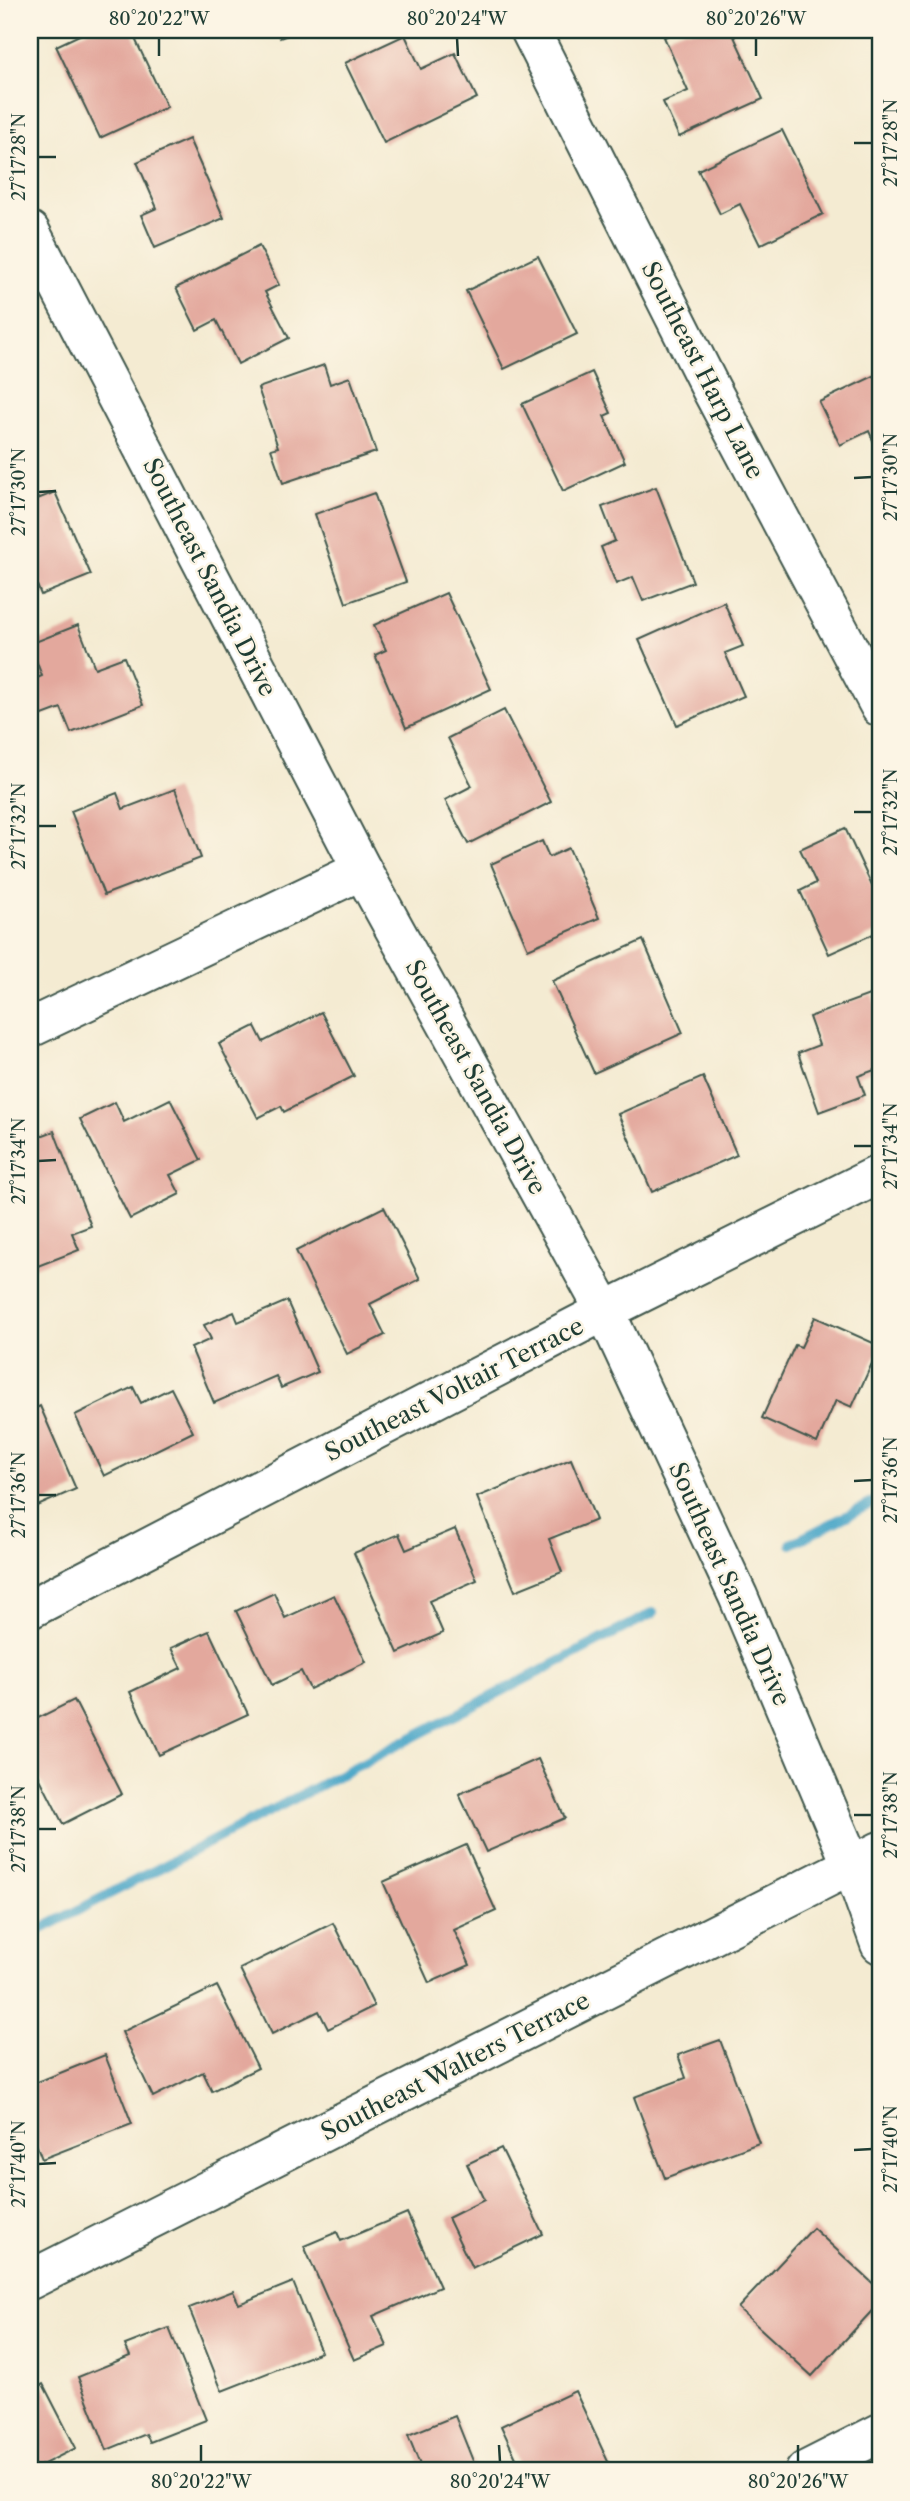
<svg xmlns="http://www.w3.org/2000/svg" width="910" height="2501" font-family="'Libre Caslon Text',serif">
<rect width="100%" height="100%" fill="#fcf5e5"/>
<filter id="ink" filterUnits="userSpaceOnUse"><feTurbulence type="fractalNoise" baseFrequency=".0143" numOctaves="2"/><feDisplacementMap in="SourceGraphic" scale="14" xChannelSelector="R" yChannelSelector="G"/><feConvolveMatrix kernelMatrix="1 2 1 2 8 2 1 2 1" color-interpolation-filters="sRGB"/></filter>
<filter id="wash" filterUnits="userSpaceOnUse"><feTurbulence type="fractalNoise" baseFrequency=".00686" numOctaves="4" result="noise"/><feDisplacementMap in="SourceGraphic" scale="28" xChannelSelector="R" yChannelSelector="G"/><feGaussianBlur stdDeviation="1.57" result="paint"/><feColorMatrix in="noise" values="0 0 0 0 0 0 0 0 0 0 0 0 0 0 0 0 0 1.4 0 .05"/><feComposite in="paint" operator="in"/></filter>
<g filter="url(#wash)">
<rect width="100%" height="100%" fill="#f4ebd2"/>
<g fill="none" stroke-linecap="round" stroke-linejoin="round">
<!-- stream -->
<g stroke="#4aa6c8" stroke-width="10">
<path d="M791,1544l89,-45"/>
<path d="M30,1935l623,-322"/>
</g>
</g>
<g id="blocks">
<!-- building -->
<g fill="#e3a89d">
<path d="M90,30h41l36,77 -67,31 -44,-92z"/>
<path d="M277,30h24l-21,8z"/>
<path d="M682,30h49l32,69 -84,38 -16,-35 25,-11 -24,-54z"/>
<path d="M405,35l16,34 34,-16 22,45 -93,45 -39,-80z"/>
<path d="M782,130l41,84 -63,31 -20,-41 -20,10 -22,-44z"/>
<path d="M189,139l35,79 -69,30 -14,-33 16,-7 -20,-46z"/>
<path d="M259,246l20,39 -14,7 24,46 -51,26 -22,-44 -19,10 -21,-42z"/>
<path d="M538,256l39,78 -73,35 -38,-78z"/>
<path d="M324,365l6,19 20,-7 26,75 -93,31 -12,-34 7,-2 -20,-59z"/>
<path d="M592,372l19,41 -7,3 21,46 -62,29 -41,-87z"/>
<path d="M880,373v83l-11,-25 -29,14 -21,-43z"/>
<path d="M656,487l37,95 -50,19 -10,-24 -17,7 -15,-37 14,-6 -13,-34z"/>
<path d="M55,492l36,83 -50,20 -11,-27v-66z"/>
<path d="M374,493l32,89 -60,21 -31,-89z"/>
<path d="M446,593l45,96 -85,39 -31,-73 11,-5 -12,-25z"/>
<path d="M724,602l19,44 -18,7 19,43 -67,29 -38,-85z"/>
<path d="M78,625l17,43 29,-11 19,48 -72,28 -10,-25 -21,8 -10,-26v-9l12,-5 -12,-32z"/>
<path d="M504,710l47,92 -83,42 -23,-44 27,-14 -24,-48z"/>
<path d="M175,789l26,69 -97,37 -33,-84 46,-18 6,16z"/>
<path d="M845,828l35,75v28l-51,23 -29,-63 16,-8 -16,-34z"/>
<path d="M542,841l7,16 20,-9 30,70 -71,31 -37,-85z"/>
<path d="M643,940l40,93 -89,40 -42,-92z"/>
<path d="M872,994l8,23v51l-22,8 7,19 -46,17 -21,-59 21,-8 -10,-28z"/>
<path d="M321,1012l33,64 -70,36 -3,-6 -23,12 -39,-74 36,-18 8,16z"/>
<path d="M703,1077l34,78 -85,37 -34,-78z"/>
<path d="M170,1099l31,61 -31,15 10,19 -50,25 -50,-100 35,-17 9,20z"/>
<path d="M54,1131l37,95 -19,7 7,17 -49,19v-129z"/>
<path d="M384,1207l36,72 -50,25 15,31 -38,19 -51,-103z"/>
<path d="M287,1301l31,71 -37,16 -5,-12 -62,27 -23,-55 20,-9 -7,-14 30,-13 4,10z"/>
<path d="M815,1317l65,29 -28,61 -16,-7 -19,43 -55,-25 33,-73 6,2z"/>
<path d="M133,1387l8,16 30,-15 22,44 -89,44 -29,-61z"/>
<path d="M40,1406l36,83 -45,20 -1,-98z"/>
<path d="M571,1459l25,61 -47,19 13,33 -47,19 -38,-94z"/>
<path d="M455,1529l22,51 -48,21 14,32 -45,20 -44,-100 45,-19 7,16z"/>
<path d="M274,1593l11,25 49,-23 32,67 -56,27 -9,-18 -29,14 -36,-74z"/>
<path d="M209,1631l39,83 -89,41 -29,-63 51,-24 -10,-20z"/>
<path d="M74,1700l48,94 -59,30 -33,-65v-37z"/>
<path d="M538,1759l27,59 -79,34 -27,-58z"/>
<path d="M466,1845l30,66 -42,19 16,35 -41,18 -46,-101z"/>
<path d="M333,1923l41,83 -46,23 -9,-18 -47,23 -32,-65z"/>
<path d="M217,1986l41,82 -46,23 -9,-19 -50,25 -31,-65z"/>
<path d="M720,2040l39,103 -94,35 -31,-81 52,-19 -8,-23z"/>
<path d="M105,2055l27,69 -90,35 -12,-31v-43z"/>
<path d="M501,2148l42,86 -71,34 -24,-50 36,-18 -17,-36z"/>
<path d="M407,2213l33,74 -67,29 14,30 -33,14 -50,-114 33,-14 4,9z"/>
<path d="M813,2228l67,62v12l-68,74 -74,-68z"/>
<path d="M293,2282l28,70 -99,39 -33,-83 44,-17 6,13z"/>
<path d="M169,2328l37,92 -56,22 -4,-8 -39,16 -29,-73 52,-21 -5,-11z"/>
<path d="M43,2384l33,64 -46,23v-80z"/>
<path d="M575,2391l36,77 -8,3h-81l-21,-45z"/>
<path d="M455,2416l22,55h-73l16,-6 -12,-30z"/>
</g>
</g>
</g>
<g filter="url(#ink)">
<use href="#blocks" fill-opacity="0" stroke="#3f574c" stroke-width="2"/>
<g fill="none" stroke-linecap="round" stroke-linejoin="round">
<defs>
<g id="street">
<path d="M530,30l181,359 169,318"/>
<path d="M30,1028l332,-158"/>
<path d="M30,1609l575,-298 275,-137"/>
<path d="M30,2280l850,-429"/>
<path d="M805,2471l75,-38"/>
</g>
<path id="secondary" d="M30,231l332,639 243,441 133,285 114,270 28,78"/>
</defs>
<!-- street casing -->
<use href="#street" stroke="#3f574c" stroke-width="42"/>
<!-- secondary casing -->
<use href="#secondary" stroke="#3f574c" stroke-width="42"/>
<!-- street -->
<use href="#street" stroke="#fff" stroke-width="38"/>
<!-- secondary -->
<use href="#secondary" stroke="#fff" stroke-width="38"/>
</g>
</g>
<!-- ticks -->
<path fill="none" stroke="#1f3d34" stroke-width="2.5" d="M159,38v18M457,38l1,18M756,38v18M854,143h18M38,157h18M854,478l18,-1M38,492l18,-1M854,812h18M38,826h18M854,1146h18M38,1161l18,-1M854,1481l18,-1M38,1495h18M854,1815h18M38,1829h18M854,2150l18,-1M38,2164l18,-1M201,2445v17M499,2445l1,17M798,2445v17"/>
<g text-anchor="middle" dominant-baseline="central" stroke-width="5" stroke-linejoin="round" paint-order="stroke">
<!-- street labels -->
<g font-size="24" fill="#1f3d34" stroke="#fcf5e5">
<text transform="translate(703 370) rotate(63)">Southeast Harp Lane</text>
<text transform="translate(210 577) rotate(63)">Southeast Sandia Drive</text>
<text transform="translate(476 1077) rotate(61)">Southeast Sandia Drive</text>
<text transform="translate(454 1389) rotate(-27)">Southeast Voltair Terrace</text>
<text transform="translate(730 1584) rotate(66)">Southeast Sandia Drive</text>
<text transform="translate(455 2066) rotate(-27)">Southeast Walters Terrace</text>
</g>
</g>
<!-- margin -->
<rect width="910" height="2501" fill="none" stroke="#fcf5e5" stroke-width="77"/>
<rect x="38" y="38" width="834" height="2424" fill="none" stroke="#1f3d34" stroke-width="2.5"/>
<g font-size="18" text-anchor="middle" fill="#1f3d34">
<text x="159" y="25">80°20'22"W</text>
<text x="457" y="25">80°20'24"W</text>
<text x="756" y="25">80°20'26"W</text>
<text transform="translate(891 143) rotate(-90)" y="6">27°17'28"N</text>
<text transform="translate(19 157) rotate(-90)" y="6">27°17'28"N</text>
<text transform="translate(891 477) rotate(-90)" y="6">27°17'30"N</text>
<text transform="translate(19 492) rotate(-90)" y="6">27°17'30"N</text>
<text transform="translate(891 812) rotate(-90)" y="6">27°17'32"N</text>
<text transform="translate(19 826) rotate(-90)" y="6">27°17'32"N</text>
<text transform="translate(891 1146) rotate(-90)" y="6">27°17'34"N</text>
<text transform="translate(19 1161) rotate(-90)" y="6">27°17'34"N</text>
<text transform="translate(891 1480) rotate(-90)" y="6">27°17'36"N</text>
<text transform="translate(19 1495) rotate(-90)" y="6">27°17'36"N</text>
<text transform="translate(891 1815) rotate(-90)" y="6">27°17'38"N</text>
<text transform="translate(19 1829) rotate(-90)" y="6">27°17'38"N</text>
<text transform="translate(891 2149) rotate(-90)" y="6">27°17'40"N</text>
<text transform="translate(19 2164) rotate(-90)" y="6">27°17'40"N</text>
<text x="201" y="2488">80°20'22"W</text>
<text x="500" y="2488">80°20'24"W</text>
<text x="798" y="2488">80°20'26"W</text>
</g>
</svg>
